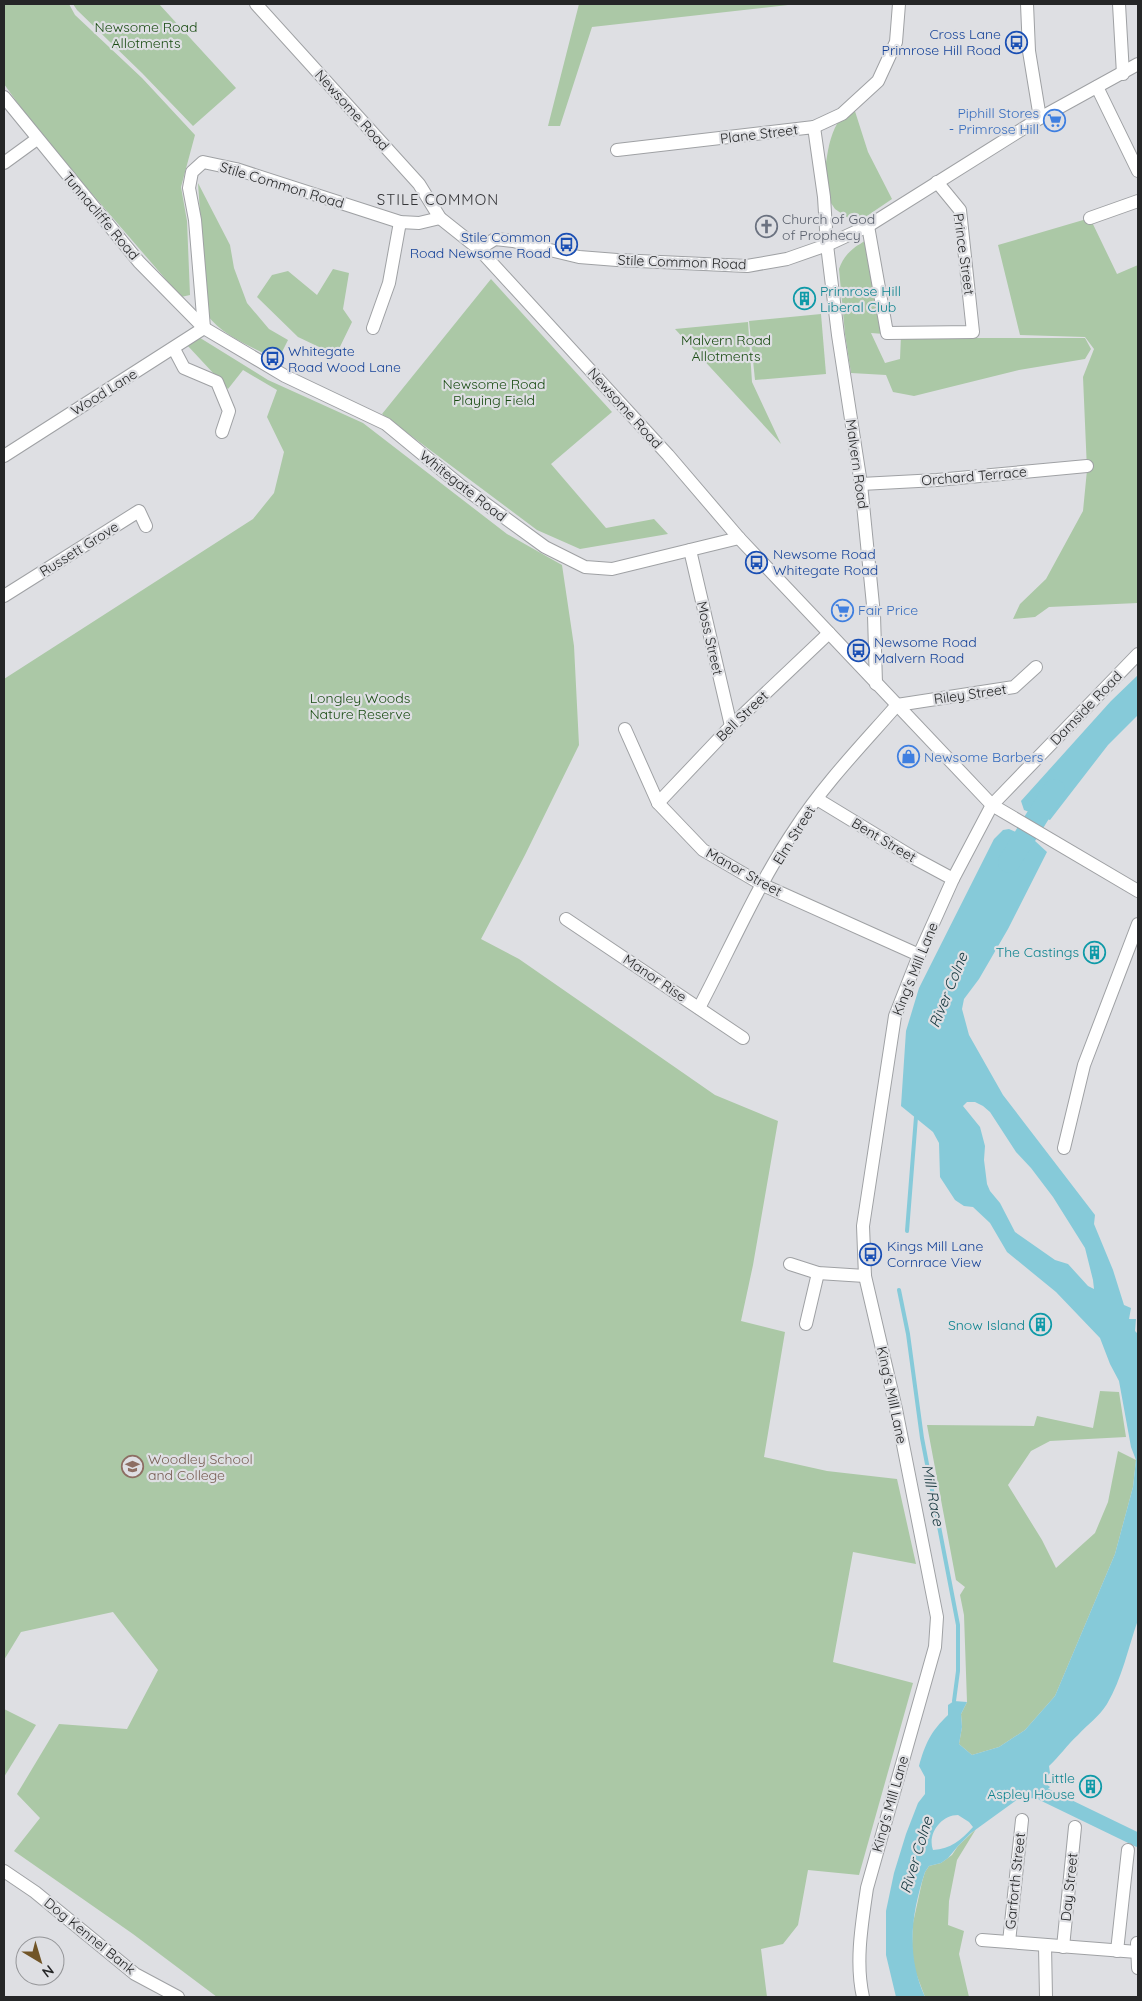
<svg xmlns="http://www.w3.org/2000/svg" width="1142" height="2001" font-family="Quicksand,sans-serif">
<rect width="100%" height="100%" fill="#dedfe3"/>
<!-- green -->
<g fill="#abc8a6">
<path d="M4,4h65l6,11 67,63 53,57 -14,52 6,34 3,74 -9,2 -144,-167 -33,-46z"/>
<path d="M73,4h86l77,84 -43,38 -51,-53 -65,-63z"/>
<path d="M579,4h209v1l-196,22 -32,99h-12z"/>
<path d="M853,105l15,47 24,47 -28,19 -13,2 -16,-11 -12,-18c4,-31 3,-65 30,-86z"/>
<path d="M198,183l32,62 4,23 13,35 22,26 19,11 -10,20c-24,-12 -54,-23 -71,-45z"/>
<path d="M1090,218l27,56 21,-9v338l-89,4 -14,10 -22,2 7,-15 26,-25 37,-68 4,-41 -4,-93 11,-28 -9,-12 -65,-2 -22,-90z"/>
<path d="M868,239l16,95 -13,-1 14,30 15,-4 1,-24 50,3h134l6,11 -6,10 -66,11 -105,26 -21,-4 -7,-17 -35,-2 -6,-39 -6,-65c5,-15 15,-22 29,-30z"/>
<path d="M333,269l16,4 -6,36 9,13 -16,33 -38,-18 -41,-40 15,-22 16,-4 29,24z"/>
<path d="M491,279l121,133 -61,52 55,64 48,-9 14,15 -88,15 -43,-19 -155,-116z"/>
<path d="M821,314l5,60 -71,6 -6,-59z"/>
<path d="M748,322l4,60 29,62 -106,-115z"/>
<path d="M197,336l71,44 95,43 144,111 55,31 12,81 5,99 -54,110 -44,84 38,20 196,136 63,26 -25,144 -12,56 44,11 -21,125 63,14 70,8 19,85 -63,-12 -20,110 80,21 -54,192 -51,-5 -10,55 -15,19 -22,5 6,48h-550l-84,-63 -119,-83 26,-33 -23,-24 42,-70 68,5 31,-59 -45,-58 -92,20 -17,28v-981l249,-160 21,-26 10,-41 -17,-35 10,-27 -34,-20 -15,19 -41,-44z"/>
<path d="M1100,1391l19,1 7,45 -76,4 -19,10 -23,34 34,55 14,28 39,-35 13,-31 10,-51 18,9 -3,27 -18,67 -60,142 -30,34 -26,17 -27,8 -13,-11 3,-17 -1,-13 6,-12 -3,-87 -4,-20 5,-8 -9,-7 -29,-155 107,1 3,-10 56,12z"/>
<path d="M4,1709l32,16 -32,52z"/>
<path d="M976,1829l-19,31 -8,41 -1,24 16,6 -5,23 10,43h-44l-11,-29 -2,-22 1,-23 9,-41 3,-10 4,-6 12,-3 11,-8 6,-9z"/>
</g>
<!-- water -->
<g fill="#86cad9" fill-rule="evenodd">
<path d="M1138,675v40l-30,30 -58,75 -26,-10 -3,-9 90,-100z"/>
<path d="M1009,829l25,11 13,12 -39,77 -29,50 -15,20 -2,10 7,26 34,60 92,120 -1,9 19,46 11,35 7,3 -2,11h7l-1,12 3,3v286c-10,28 -16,59 -31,84 -8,13 -19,20 -29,31 -11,10 -19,22 -29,31l1,7 -7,8 7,6 -12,11 -20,1 -47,34 -13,13 -10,12 -7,5 -12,3 -4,6c-14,43 -19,83 0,125h-29l-10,-42v-44l8,-38 12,-39 12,-31 7,-9v-17l-6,-11c6,-22 12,-35 29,-51v-10l6,-4 13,1 -6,12 1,13 -3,17 13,11 27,-8 26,-17 30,-34 60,-142 18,-67 3,-27 -5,-13 -12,-66 -9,-17 -10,-26 -44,-46 -49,-40 -17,-29 -17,-16 -9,-1 -9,-6 -15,-23 -1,-34 -6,-11 -32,-26 5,-75 13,-43 75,-149 9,-9zM967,1102h8l8,4 7,6 26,40 15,16 22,29 32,51 8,32 1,9 -6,-3 -20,-22 -13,-4 -40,-28 -15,-29 -10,-12 -3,-7 -3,-24 1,-14 -5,-19 -17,-21zM958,1815l11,7 4,5c-12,13 -22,22 -40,23 -6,-16 8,-35 25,-35z"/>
</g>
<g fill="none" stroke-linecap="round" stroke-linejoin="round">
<!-- stream -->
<g stroke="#86cad9" stroke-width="4">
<path d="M907,1231l9,-114"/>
<path d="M899,1290l9,44 14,104 36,187v46l-4,30"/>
</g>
<!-- canal -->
<path stroke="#86cad9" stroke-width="14" d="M1043,1794l95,46"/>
<!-- river -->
<path stroke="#86cad9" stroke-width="22" d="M1009,862l45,-72"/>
<defs>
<g id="minor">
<path d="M256,4l163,180 21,34 39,31 189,206 71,83 253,267 146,86"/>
<path d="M1027,4l2,47 11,67"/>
<path d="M1119,4l4,70"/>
<path d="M1097,87l41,84"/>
<path d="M4,97l135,165 65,66 81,48 101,48 74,61 85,62 40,20 27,2 127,-31"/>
<path d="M814,127l28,-13 36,-33 18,-39 3,-38"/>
<path d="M617,150l197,-23 10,70 3,48 11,90 23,149 13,131 2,69"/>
<path d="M4,163l33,-24"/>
<path d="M1090,218l48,-17"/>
<path d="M868,226l19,107 86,-1 -13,-122 -23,-28"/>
<path d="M479,249l16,-10 18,2 66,16 38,3 130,6 40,-7 40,-14 41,-19 172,-108 98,-54"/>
<path d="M204,328l-9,-108 -6,-32 3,-16 11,-10 33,7 164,53 19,1 21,-5"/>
<path d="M373,328l16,-45 11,-61"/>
<path d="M174,349l10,19 33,14 12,29 -7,21"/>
<path d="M4,456l200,-128"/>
<path d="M861,484l76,-4 150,-14"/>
<path d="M690,550l41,176"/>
<path d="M4,596l135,-85 7,15"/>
<path d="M625,729l33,74 45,47 60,35 156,70"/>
<path d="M817,799l97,59 39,21"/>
<path d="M658,803l73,-77 98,-93"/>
<path d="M566,919l177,119"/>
<path d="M699,1008c31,-59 59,-124 96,-179 29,-45 67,-84 102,-124l117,-18 22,-20"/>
<path d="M1064,1148l20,-83 54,-141"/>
<path d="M790,1264l28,9 47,3"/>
<path d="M806,1324l12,-51"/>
<path d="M4,1871l31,21 100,82 43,23"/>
<path d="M982,1940l155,12"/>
<path d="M1009,1942l13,-122"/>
<path d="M1137,1943l1,25"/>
<path d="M1045,1945l1,52"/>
<path d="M1063,1947l12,-120"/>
<path d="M1117,1951l11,-101"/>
<path d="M863,1997c-8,-35 -1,-74 4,-109l68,-241 2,-30 -41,-208 -31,-133 -2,-50 32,-210 24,-61 34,-76 39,-74 146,-151"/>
</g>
</defs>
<!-- minor casing -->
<use href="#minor" stroke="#9fa1a4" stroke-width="14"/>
<!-- minor -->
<use href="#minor" stroke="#fff" stroke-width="12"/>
</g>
<!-- icons -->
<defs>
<symbol id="bus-ring" viewBox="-11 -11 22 22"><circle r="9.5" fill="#dedfe3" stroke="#1a4fb4" stroke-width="1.5"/><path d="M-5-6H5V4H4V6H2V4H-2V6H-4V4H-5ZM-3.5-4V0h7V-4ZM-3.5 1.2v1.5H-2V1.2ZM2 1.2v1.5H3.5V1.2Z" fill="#1a4fb4"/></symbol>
<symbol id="supermarket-ring" viewBox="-11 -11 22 22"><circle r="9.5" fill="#dedfe3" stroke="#3f7fe0" stroke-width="1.5"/><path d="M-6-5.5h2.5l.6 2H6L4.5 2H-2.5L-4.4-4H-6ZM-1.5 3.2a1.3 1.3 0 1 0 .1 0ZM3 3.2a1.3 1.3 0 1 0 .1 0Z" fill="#3f7fe0"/></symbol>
<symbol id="church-ring" viewBox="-11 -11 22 22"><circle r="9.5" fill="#dedfe3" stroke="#6b7280" stroke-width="1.5"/><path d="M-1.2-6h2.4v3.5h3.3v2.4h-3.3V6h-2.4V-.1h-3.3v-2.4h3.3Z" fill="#6b7280"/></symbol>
<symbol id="building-ring" viewBox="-11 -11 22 22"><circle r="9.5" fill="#dedfe3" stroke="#0f9aa8" stroke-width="1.5"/><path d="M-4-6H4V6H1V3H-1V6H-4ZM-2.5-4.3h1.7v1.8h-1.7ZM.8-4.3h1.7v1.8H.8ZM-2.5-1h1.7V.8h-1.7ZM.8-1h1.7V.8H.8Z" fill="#0f9aa8"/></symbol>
<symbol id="shop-ring" viewBox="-11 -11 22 22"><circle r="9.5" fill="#dedfe3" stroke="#3f7fe0" stroke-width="1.5"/><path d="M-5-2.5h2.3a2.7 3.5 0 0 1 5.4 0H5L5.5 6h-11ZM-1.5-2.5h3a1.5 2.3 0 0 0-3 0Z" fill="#3f7fe0"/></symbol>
<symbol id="school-ring" viewBox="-11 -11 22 22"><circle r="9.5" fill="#dedfe3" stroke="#8d6e63" stroke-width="1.5"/><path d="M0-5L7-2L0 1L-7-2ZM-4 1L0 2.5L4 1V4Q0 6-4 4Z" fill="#8d6e63"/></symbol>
</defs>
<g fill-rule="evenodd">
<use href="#bus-ring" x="1004" y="30" width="25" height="25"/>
<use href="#supermarket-ring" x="1042" y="108" width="25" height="25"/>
<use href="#church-ring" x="754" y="214" width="25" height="25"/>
<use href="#bus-ring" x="554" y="232" width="25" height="25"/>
<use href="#building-ring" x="792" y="286" width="25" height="25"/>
<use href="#bus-ring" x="260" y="346" width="25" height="25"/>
<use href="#bus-ring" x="744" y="550" width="25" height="25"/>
<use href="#supermarket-ring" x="830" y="598" width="25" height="25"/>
<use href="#bus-ring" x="846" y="638" width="25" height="25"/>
<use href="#shop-ring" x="896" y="744" width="25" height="25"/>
<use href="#building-ring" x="1082" y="940" width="25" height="25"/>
<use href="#bus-ring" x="858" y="1242" width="25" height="25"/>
<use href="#building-ring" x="1028" y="1312" width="25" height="25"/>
<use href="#school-ring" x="120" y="1454" width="25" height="25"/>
<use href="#building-ring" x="1078" y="1774" width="25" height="25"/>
</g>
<g text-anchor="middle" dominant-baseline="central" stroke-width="4.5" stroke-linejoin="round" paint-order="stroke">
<!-- park labels -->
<g font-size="14" fill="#194b12" stroke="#dedfe3">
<text x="146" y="27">Newsome Road<tspan x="146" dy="16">Allotments</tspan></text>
<text x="726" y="340">Malvern Road<tspan x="726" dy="16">Allotments</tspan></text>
<text x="494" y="384">Newsome Road<tspan x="494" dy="16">Playing Field</tspan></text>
<text x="360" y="698">Longley Woods<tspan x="360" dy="16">Nature Reserve</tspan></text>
</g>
<!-- transit labels -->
<g font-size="14" fill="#164399" stroke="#dedfe3" text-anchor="start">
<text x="1001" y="34" text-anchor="end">Cross Lane<tspan x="1001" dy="16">Primrose Hill Road</tspan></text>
<text x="551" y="237" text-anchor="end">Stile Common<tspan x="551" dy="16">Road Newsome Road</tspan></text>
<text x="288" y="351">Whitegate<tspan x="288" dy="16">Road Wood Lane</tspan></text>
<text x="773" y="554">Newsome Road<tspan x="773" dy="16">Whitegate Road</tspan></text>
<text x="874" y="642">Newsome Road<tspan x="874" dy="16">Malvern Road</tspan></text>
<text x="887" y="1246">Kings Mill Lane<tspan x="887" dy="16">Cornrace View</tspan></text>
</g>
<!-- street labels -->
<g font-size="14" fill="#252627" stroke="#dedfe3">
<text transform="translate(352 110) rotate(48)">Newsome Road</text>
<text transform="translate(759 134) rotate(-7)">Plane Street</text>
<text transform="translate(282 185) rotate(17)">Stile Common Road</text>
<text transform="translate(101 216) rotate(50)">Tunnacliffe Road</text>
<text transform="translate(964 254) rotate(82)">Prince Street</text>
<text transform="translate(682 262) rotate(2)">Stile Common Road</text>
<text transform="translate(104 392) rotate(-32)">Wood Lane</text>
<text transform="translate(625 408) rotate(48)">Newsome Road</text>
<text transform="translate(857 464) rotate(82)">Malvern Road</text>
<text transform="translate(974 476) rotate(-5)">Orchard Terrace</text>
<text transform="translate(463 486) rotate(38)">Whitegate Road</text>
<text transform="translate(79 549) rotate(-32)">Russett Grove</text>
<text transform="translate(710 638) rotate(77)">Moss Street</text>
<text transform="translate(970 694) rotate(-8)">Riley Street</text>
<text transform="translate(1086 708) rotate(-46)">Damside Road</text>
<text transform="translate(742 716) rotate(-44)">Bell Street</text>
<text transform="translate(794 835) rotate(-58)">Elm Street</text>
<text transform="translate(884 840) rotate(31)">Bent Street</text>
<text transform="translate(744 872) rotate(29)">Manor Street</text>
<text transform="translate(915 969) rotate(-68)">King's Mill Lane</text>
<text transform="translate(655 978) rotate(34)">Manor Rise</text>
<text transform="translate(892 1395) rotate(78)">King's Mill Lane</text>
<text transform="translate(890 1804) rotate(-74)">King's Mill Lane</text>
<text transform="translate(1015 1881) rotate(-84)">Garforth Street</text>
<text transform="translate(1069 1887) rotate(-84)">Day Street</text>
<text transform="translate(90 1936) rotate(39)">Dog Kennel Bank</text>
</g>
<!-- shop labels -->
<g font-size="14" fill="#366cbe" stroke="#dedfe3" text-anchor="start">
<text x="1039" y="113" text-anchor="end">Piphill Stores<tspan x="1039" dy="16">- Primrose Hill</tspan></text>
<text x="858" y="610">Fair Price</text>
<text x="924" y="757">Newsome Barbers</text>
</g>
<!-- worship labels -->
<g font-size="14" fill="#5b616d" stroke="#dedfe3" text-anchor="start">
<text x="782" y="219">Church of God<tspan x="782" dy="16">of Prophecy</tspan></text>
</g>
<!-- culture labels -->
<g font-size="14" fill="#0d838f" stroke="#dedfe3" text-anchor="end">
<text x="820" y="291" text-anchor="start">Primrose Hill<tspan x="820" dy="16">Liberal Club</tspan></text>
<text x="1079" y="952">The Castings</text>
<text x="1025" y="1325">Snow Island</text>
<text x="1075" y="1778">Little<tspan x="1075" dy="16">Aspley House</tspan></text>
</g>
<!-- education labels -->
<g font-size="14" fill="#785e54" stroke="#dedfe3" text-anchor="start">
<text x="148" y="1459">Woodley School<tspan x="148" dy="16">and College</tspan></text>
</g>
<!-- neighbourhood labels -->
<g font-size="15" letter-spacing="1" fill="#343538" stroke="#dedfe3">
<text x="438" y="199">STILE COMMON</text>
</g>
<!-- water labels -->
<g font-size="15" font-style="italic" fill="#11333a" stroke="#dedfe3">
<text transform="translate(948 990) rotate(-68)">River Colne</text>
<text transform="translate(933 1495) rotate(79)">Mill Race</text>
<text transform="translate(916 1855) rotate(-73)">River Colne</text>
</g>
</g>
<!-- border -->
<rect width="1142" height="2001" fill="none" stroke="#252627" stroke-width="10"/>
<!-- north arrow -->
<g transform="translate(40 1961) rotate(142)"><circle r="24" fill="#dedfe3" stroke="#949598"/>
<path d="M0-4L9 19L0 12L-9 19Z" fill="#715527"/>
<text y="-8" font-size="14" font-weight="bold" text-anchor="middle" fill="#252627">N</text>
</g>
</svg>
